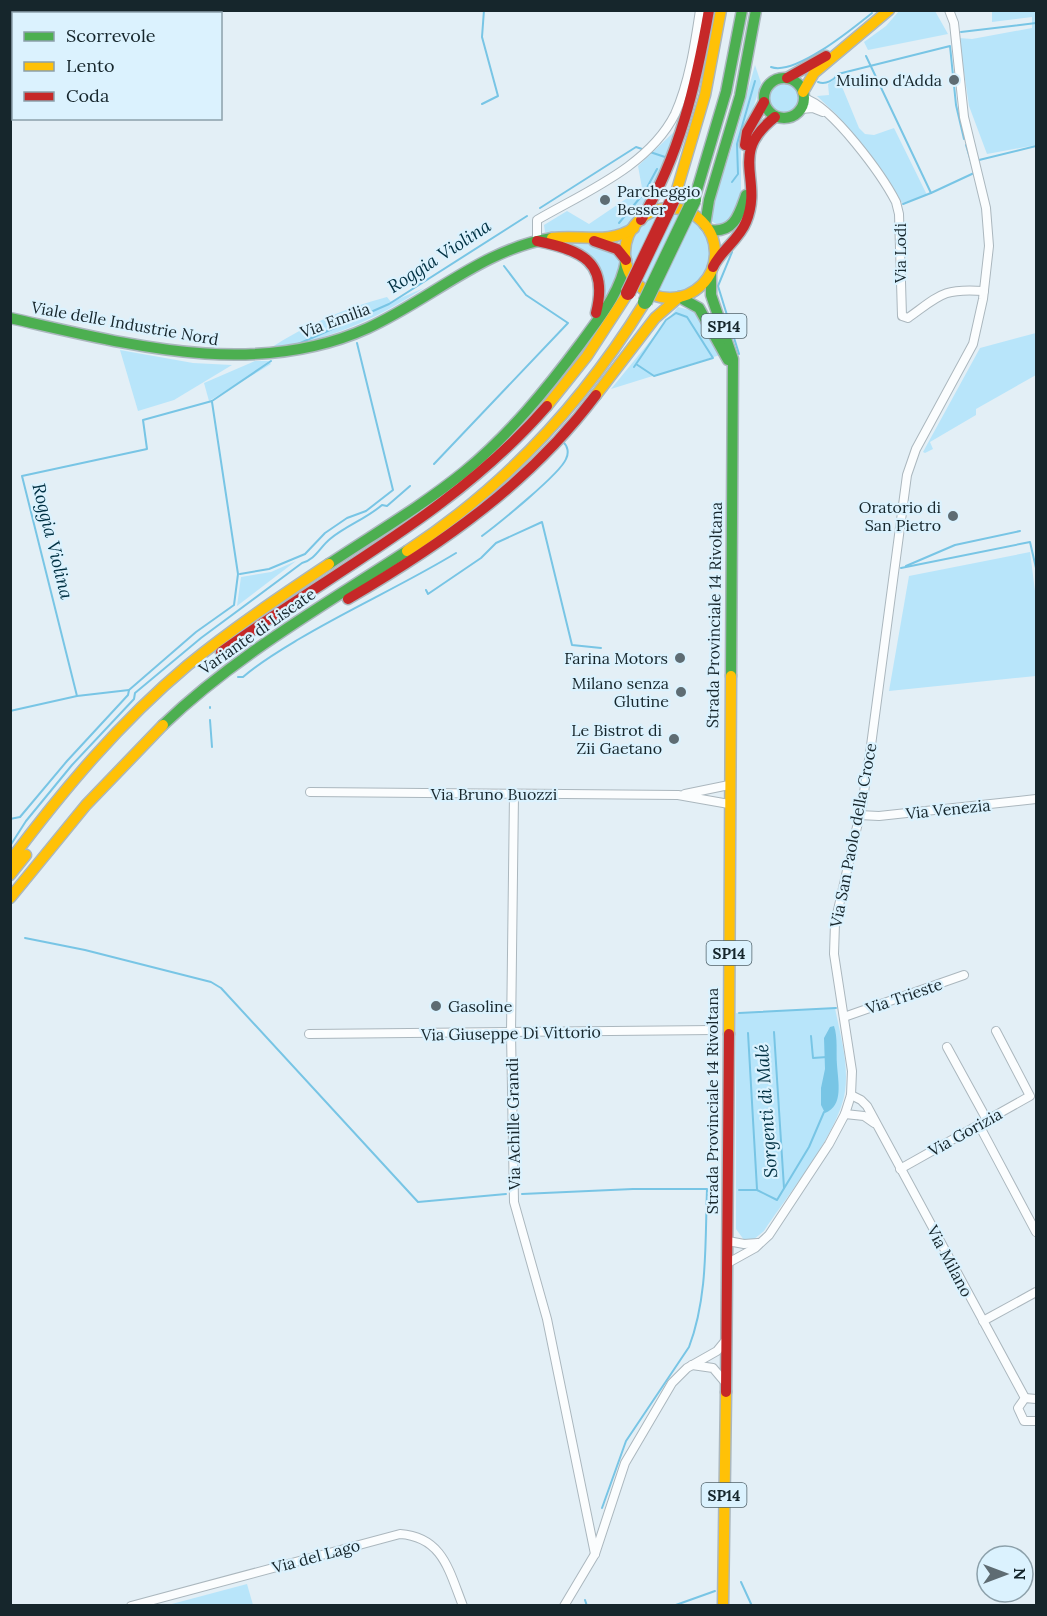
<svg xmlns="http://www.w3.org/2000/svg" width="1047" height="1616" font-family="Lora,serif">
<rect width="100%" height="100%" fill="#e3eff6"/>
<!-- green -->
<g fill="#b8e5fa">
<path d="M899,11h36l13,23 -80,16 -4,-8 22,-16z"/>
<path d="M992,11h44v134l-49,9 -18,-48 -10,-68 13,1 60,-11v-11l-40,5z"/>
<path d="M755,65l6,18 -20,64v47l-12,28 -11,3 -7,-4 1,-13 24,-74z"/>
<path d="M838,77l21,51 6,6 9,1 20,-7 33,67 -25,8 -64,-87 -21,-20 12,-1 -1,-11z"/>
<circle cx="784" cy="98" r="15"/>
<path d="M675,131c-9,25 -31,89 -56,100 -10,4 -63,2 -74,1l-1,-7 23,-14 22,13 53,-36 -4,-22z"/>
<circle cx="671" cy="253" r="40"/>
<path d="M560,242c21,2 45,0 60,17v10l-17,35 1,-22z"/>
<path d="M424,288c-49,32 -97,53 -155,61 37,-24 75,-41 118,-52l4,5z"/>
<path d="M678,307l16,4 26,44 -109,34z"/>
<path d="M1036,333v42l-60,34v6l-46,27 3,7 -8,4 -2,-1 57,-104z"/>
<path d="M120,350l73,13 39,2 -58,35 -36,11z"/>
<path d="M255,361h13l3,3 -62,37 -5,-18z"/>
<path d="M1030,552l6,47v77l-147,15 20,-115z"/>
<path d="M296,561l-59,45 4,-29 30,-5z"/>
<path d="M835,1008c5,26 14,56 10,83 -5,40 -58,105 -81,140l-11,9h-9l-8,-11v-216z"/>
<path d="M247,1584l6,21h-85z"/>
</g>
<!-- water -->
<path fill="#78c5e5" d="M834,1026c4,12 2,26 3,39 1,16 7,41 -12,48l-4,-8v-17l4,-19 -1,-31 6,-11z"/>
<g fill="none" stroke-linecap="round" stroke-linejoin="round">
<!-- stream -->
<g stroke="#78c5e5" stroke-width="2">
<path d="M961,32l75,-9"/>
<path d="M866,56l65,137 43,-20"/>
<path d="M771,67c24,9 81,-38 101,-54"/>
<path d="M818,82c8,3 16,-2 20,-8l112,-28 6,59 8,34"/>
<path d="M482,104l16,-8 -16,-59 2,-27"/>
<path d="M966,145l7,23"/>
<path d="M650,152l18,6"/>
<path d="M979,160l57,-14"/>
<path d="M732,182l6,-8 -1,-30 18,-63"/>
<path d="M903,204l28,-11"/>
<path d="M540,208l96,-61 9,3"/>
<path d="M619,223l25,-30 13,-24"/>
<path d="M732,252l-14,34 21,68"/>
<path d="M298,344l91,-40 138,-88"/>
<path d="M634,367l32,-47 10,-7 11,4 26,41 -59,18 -18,-12"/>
<path d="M434,464l134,-141 -42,-28 -22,-29"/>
<path d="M482,536c16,-12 78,-62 84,-77 3,-6 2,-13 -3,-17"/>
<path d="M906,566l49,-21 65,-14"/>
<path d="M901,568l129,-26 6,26"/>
<path d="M240,574l29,-5 36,-15 20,-21 22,-15 19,-7 27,-21 -36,-147"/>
<path d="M426,590l2,4 53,-36 15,-15 46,-21 30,123 29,3"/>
<path d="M238,677h5c17,-15 36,-26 56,-38 52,-31 106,-55 157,-86"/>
<path d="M77,696l-55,-220 125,-27 -4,-29 69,-19 59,-40"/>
<path d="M210,707v1"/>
<path d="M10,711l67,-15 52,-6"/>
<path d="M210,720l2,27"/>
<path d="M10,819l10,-2 47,-56 61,-66 1,-5 67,-58 38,-27 4,-31 -26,-172"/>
<path d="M10,846l16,-25 46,-56 62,-66 1,-6 66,-55 101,-75c13,-3 18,-16 28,-24 17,-14 36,-20 52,-34l5,1 23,-20"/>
<path d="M25,938l60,12 126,32 10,6 197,214 88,-8"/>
<path d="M739,1013l97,-5"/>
<path d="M774,1032l10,156"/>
<path d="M748,1033l9,156"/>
<path d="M811,1036l2,22 14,-1"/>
<path d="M739,1190h18l20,10 32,-53 15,-35"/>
<path d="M522,1194l111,-5h82"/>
<path d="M602,1508l24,-67 63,-94c19,-50 16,-105 18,-158"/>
<path d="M741,1582l11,24"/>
<path d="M585,1600l2,6"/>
<path d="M673,1606l42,-15"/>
</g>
<defs>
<g id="street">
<path d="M804,98c29,9 78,77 92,104l3,12 3,102 6,2c32,-23 35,-30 76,-27"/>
<path d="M801,109l12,-1 10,4"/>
<path d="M537,241v-21c48,-28 112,-54 138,-106 14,-31 20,-70 25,-104"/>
<path d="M310,792l368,3 51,9"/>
<path d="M514,794l-3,239 3,169 33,117 48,235"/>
<path d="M685,794l44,-9"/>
<path d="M859,815l20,1 157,-17"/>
<path d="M844,1017l120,-42"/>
<path d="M309,1034l405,-4"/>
<path d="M947,1047l40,73"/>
<path d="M851,1095l10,5 6,6 158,292"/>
<path d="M845,1114l19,2 10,7"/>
<path d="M979,1125l57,107"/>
<path d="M900,1169l130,-73 -34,-65"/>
<path d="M728,1241l16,3 14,-1"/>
<path d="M728,1263l27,-15 14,-13 60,-91 16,-30 6,-19 1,-24 -18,-117 1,-31 27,-118 8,-52 37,-278 9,-26 57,-105 10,-45 6,-53 -3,-38 -22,-91 -10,-94 -5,-13"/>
<path d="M983,1321l53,-29"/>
<path d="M692,1365l21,3 11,13"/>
<path d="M1036,1399l-11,-1 -7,10 6,13h12"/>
<path d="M131,1606l269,-72c43,3 49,37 63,72"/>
<path d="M564,1606l31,-52 30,-91 47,-80 15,-15 30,-17 9,-11"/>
</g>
<g id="fast">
<circle cx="784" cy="98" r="20"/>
<path d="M694,200l32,-108 16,-82"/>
<path d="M705,225l4,-25 31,-104 16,-86"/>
<path d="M709,230c25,4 30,-15 37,-35"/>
<path d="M711,273v22l22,64 -2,317"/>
<path d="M679,297l20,11 29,52"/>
<path d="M10,318c117,26 243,62 358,10 62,-28 115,-79 184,-90"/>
<path d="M329,564c45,-30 93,-58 135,-92 45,-37 82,-82 117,-129 18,-25 40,-51 45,-83"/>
<path d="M163,725c73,-70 160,-119 244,-174"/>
</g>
<g id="slow">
<path d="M803,92l11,-19 75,-63"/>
<path d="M676,193l29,-98 16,-85"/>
<circle cx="670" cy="253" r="45"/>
<path d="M552,238c28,-4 57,7 82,-10"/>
<path d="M596,395l59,-77 24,-21"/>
<path d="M547,406l40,-50 41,-63"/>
<path d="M407,551c98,-64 177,-150 238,-249"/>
<path d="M10,861c53,-71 110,-139 178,-196 44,-36 93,-69 141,-101"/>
<path d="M10,875l16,-20"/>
<path d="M10,898l76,-93 77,-80"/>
<path d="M729,1034l2,-358"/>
<path d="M723,1606l3,-214"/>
</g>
<g id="jam">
<path d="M787,78l39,-22"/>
<path d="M745,145l2,-13 17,-30"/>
<path d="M641,220c39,-65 55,-136 68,-210"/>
<path d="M537,241c45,9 72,21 59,72"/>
<path d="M594,241l23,8 9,11"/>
<path d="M713,267c8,-17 26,-27 33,-45 18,-44 -19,-67 29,-105"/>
<path d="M348,599c94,-55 182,-116 248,-204"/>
<path d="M221,652c111,-80 235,-141 326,-246"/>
<path d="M726,1392l3,-358"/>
</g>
</defs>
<!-- street casing -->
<use href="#street" stroke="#abb7be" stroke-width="10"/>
<!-- fast casing -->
<use href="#fast" stroke="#abb7be" stroke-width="13"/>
<!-- slow casing -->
<use href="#slow" stroke="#abb7be" stroke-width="13"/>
<!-- jam casing -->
<use href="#jam" stroke="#abb7be" stroke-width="13"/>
<!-- street -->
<use href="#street" stroke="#fbfdfe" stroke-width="8"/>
<!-- fast -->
<use href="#fast" stroke="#4caf50" stroke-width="10"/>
<!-- slow -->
<use href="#slow" stroke="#ffc107" stroke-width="10"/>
<!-- jam -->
<use href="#jam" stroke="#c62828" stroke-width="10"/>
<defs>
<path id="fast-bridge" d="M645,302l49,-102"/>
<path id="jam-bridge" d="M628,293l48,-100"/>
</defs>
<!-- fast-bridge casing -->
<use href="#fast-bridge" stroke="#abb7be" stroke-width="16" stroke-linecap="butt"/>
<!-- jam-bridge casing -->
<use href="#jam-bridge" stroke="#abb7be" stroke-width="16" stroke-linecap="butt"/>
<!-- fast-bridge -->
<use href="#fast-bridge" stroke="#4caf50" stroke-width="14"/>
<!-- jam-bridge -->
<use href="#jam-bridge" stroke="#c62828" stroke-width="14"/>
</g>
<!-- markers -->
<g fill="#5e6c73" stroke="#dbf2fe" stroke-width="2">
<circle cx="954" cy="80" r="6"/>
<circle cx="605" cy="200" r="6"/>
<circle cx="953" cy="516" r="6"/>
<circle cx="680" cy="658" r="6"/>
<circle cx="681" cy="692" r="6"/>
<circle cx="674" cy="739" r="6"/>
<circle cx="436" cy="1006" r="6"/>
</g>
<g text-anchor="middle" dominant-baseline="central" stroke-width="4.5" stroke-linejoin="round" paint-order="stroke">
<!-- shield labels -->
<g fill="#dbf2fe" stroke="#51636b" stroke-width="1.5">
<rect x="701.5" y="314" width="45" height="24" rx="4.5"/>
<rect x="706.5" y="941" width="45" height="24" rx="4.5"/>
<rect x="701.5" y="1483" width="45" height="24" rx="4.5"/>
</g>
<g font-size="15" font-weight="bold" fill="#16262c">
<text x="724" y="326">SP14</text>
<text x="729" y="953">SP14</text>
<text x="724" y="1495">SP14</text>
</g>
<!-- poi labels -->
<g font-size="16" fill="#16262c" stroke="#dbf2fe" text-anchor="end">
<text x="942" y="80">Mulino d'Adda</text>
<text x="617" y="191" text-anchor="start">Parcheggio<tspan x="617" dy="18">Besser</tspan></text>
<text x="941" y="507">Oratorio di<tspan x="941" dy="18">San Pietro</tspan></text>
<text x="668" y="658">Farina Motors</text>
<text x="669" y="683">Milano senza<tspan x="669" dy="18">Glutine</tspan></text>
<text x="662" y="730">Le Bistrot di<tspan x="662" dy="18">Zii Gaetano</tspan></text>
<text x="448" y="1006" text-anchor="start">Gasoline</text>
</g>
<!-- street labels -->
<g font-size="16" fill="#16262c" stroke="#dbf2fe">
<text transform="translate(900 253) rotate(-90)">Via Lodi</text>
<text transform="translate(335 320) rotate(-20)">Via Emilia</text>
<text transform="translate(125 323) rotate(10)">Viale delle Industrie Nord</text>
<text transform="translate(714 615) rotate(-89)">Strada Provinciale 14 Rivoltana</text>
<text transform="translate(257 631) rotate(-35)">Variante di Liscate</text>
<text x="494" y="794">Via Bruno Buozzi</text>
<text transform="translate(948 809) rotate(-6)">Via Venezia</text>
<text transform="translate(853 835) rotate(-79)">Via San Paolo della Croce</text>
<text transform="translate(904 996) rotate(-19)">Via Trieste</text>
<text transform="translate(511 1033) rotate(-1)">Via Giuseppe Di Vittorio</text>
<text transform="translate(712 1101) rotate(-90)">Strada Provinciale 14 Rivoltana</text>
<text transform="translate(513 1124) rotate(-91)">Via Achille Grandi</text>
<text transform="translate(965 1132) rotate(-29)">Via Gorizia</text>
<text transform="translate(950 1261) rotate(62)">Via Milano</text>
<text transform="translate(316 1556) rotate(-15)">Via del Lago</text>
</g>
<!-- water labels -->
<g font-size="18" font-style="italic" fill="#003143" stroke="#dbf2fe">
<text transform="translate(439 256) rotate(-33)">Roggia Violina</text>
<text transform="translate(53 541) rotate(76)">Roggia Violina</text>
<text transform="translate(766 1111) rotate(-94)">Sorgenti di Malé</text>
</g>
</g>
<!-- border -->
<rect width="1047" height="1616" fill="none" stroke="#16262c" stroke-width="24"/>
<!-- legend -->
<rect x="12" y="12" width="210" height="108" fill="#dbf2fe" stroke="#8ca0aa" stroke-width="1.5"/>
<rect x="24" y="32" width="30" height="9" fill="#4caf50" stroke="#8ca0aa" stroke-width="1.5"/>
<text x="66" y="42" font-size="18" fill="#16262c">Scorrevole</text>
<rect x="24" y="62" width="30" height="9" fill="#ffc107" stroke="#8ca0aa" stroke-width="1.5"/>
<text x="66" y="72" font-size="18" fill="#16262c">Lento</text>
<rect x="24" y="92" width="30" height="9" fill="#c62828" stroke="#8ca0aa" stroke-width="1.5"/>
<text x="66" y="102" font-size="18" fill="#16262c">Coda</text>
<!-- north arrow -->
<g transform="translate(1005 1574) rotate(90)"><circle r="28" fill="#dbf2fe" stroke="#8ca0aa" stroke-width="1.5"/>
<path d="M0-4.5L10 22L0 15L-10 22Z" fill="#5e6c73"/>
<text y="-9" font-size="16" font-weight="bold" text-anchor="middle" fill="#16262c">N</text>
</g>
</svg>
